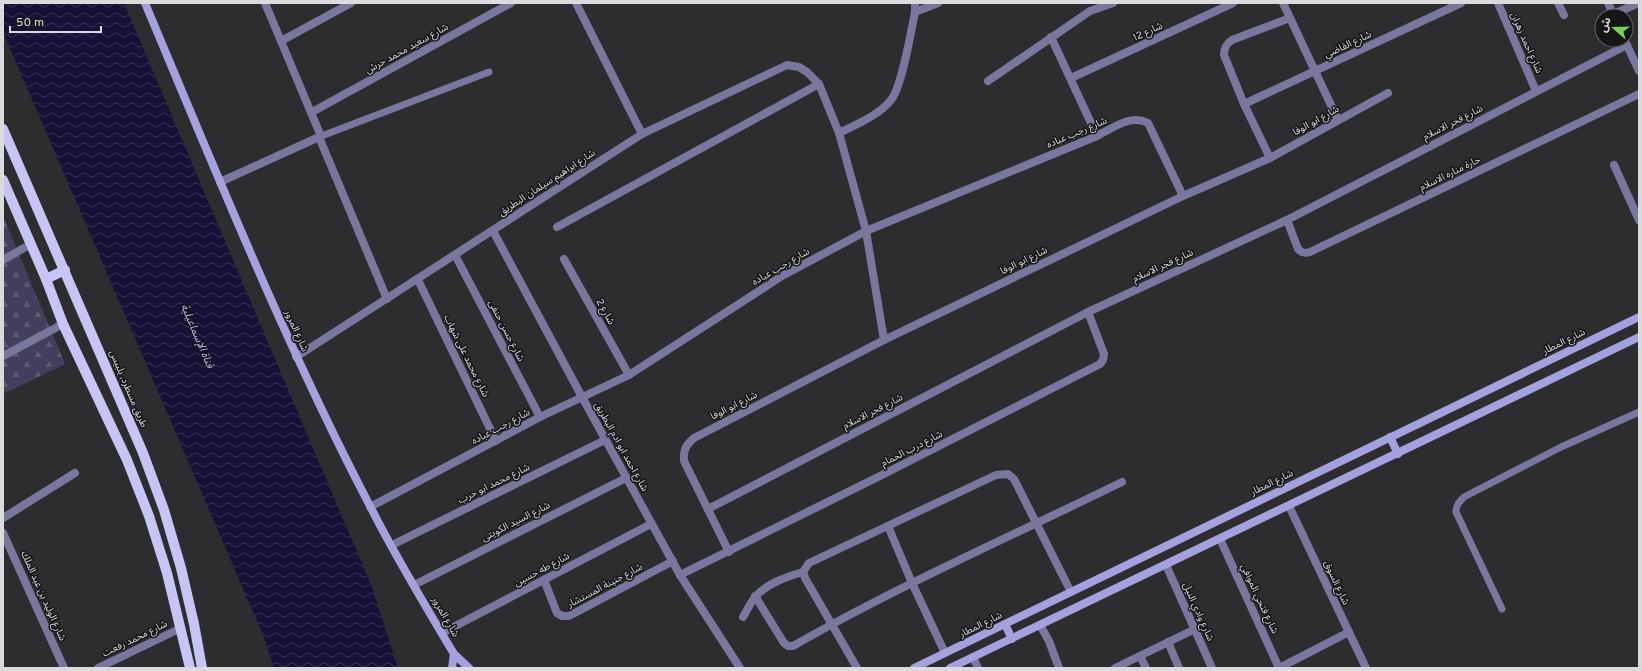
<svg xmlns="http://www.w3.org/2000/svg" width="1642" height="671" font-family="Overpass,'Noto Sans Arabic',sans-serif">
<defs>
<pattern id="forest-firs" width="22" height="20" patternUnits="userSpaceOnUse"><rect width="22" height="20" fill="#413f5c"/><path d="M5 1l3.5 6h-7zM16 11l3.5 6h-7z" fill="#5c5a73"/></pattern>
<pattern id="water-waves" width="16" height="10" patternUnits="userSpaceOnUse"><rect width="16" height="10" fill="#181137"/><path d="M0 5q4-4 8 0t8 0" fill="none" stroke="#393354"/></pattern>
</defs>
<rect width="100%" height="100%" fill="#2d2d30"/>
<!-- forest -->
<path fill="url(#forest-firs)" d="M3,216l62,148 -62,30z"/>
<!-- water -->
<path fill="url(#water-waves)" d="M3,3h121l248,584 26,81h-124l-11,-33 -260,-603z"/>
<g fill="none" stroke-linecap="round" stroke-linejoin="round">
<!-- lane -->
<g stroke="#79779e" stroke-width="7">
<path d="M319,137l170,-65"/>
<path d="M1502,609l-46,-97c0,-7 3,-10 8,-15l97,-50 78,-35"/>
</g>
<!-- street -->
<g stroke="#79779e" stroke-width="8">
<path d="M576,3l66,131"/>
<path d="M1283,3l55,117"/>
<path d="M1498,3l38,88"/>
<path d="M1558,3l6,12"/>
<path d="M1608,3l6,13"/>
<path d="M915,12l23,-9"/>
<path d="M1613,14l26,-11"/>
<path d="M1051,37l46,99"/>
<path d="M281,41l70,-38"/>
<path d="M1625,41l14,30"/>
<path d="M1071,78l162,-75"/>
<path d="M988,81l102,-70 23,-8"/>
<path d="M1244,104l217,-101"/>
<path d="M312,112l199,-109"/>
<path d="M839,133c18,-9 39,-17 52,-33 11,-13 20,-69 24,-88v-9"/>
<path d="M319,137l68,162"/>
<path d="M1270,158l-26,-54 -20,-49c0,-7 2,-11 8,-15l58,-22"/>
<path d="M1614,165l25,55"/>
<path d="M220,182l99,-45 1,-3 -55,-131"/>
<path d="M1287,220l11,29c4,4 7,5 12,3l329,-158"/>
<path d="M557,227l262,-143"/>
<path d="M493,231l89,166 98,178 60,93"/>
<path d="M455,255l85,162"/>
<path d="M564,259l65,116"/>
<path d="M3,260l28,-16"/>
<path d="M418,280l78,161"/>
<path d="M3,356l60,-32"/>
<path d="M296,357l346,-223 145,-69 12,2 8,5 12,12 20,49 27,98 18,109"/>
<path d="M1289,506l77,162"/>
<path d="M370,507l170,-90 89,-42 153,-99 84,-45 231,-95c16,-8 33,-22 51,-13l35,73"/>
<path d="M708,509l380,-197 199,-92 340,-175"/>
<path d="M3,518l72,-45"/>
<path d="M888,526l24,57 33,70"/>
<path d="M3,533l61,135"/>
<path d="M1220,539l59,129"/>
<path d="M392,545l213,-105"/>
<path d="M729,552l-45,-91c-1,-11 2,-16 10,-23l190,-98 299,-144 87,-38 118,-65"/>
<path d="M1166,565l46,103"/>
<path d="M680,575l202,-100 218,-111 3,-4 1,-6 -16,-42"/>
<path d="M544,580l13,33 5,3h7l104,-55"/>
<path d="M414,585l212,-107"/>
<path d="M755,596l29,47 4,3h5c107,-61 219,-110 329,-164"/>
<path d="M743,617c4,-6 8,-16 13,-21 12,-13 30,-19 47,-24"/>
<path d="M1040,625l9,16 10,27"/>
<path d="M442,633l209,-109"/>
<path d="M1168,642l11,26"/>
<path d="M1140,656l6,12"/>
<path d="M973,657l5,11"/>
<path d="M98,668l83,-40"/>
<path d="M857,668l-52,-90 -2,-6 6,-9 187,-88 12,-1 6,5 57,113"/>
<path d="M1115,668l80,-39"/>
<path d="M1279,668l70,-36"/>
</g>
<!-- secondary -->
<g stroke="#a5a0de" stroke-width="8">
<path d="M145,3c71,169 140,340 225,503 25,50 55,99 84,148l15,14"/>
<path d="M1390,437l8,17"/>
<path d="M1005,624l7,15"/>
<path d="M452,668l2,-14"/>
<path d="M914,668l725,-351"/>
<path d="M950,668l689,-331"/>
</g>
<!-- primary -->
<g stroke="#c7c5f5" stroke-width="10">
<path d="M3,129l140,324 21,57 17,58 13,56 8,44"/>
<path d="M3,180l43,99 17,45 64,136 22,56 18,57 23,95"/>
<path d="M46,279l19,-9"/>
</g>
</g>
<g text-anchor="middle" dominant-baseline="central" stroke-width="3" stroke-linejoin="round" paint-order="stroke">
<!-- street labels -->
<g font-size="10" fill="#dbdbdd" stroke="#161517">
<text transform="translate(1148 32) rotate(-25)">شارع 12</text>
<text transform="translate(1526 43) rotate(66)">شارع احمد زهران</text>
<text transform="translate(1348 45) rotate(-25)">شارع القاضي</text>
<text transform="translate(407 49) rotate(-29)">شارع سعيد محمد حرش</text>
<text transform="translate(1316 121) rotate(-29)">شارع ابو الوفا</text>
<text transform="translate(1453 123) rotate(-27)">شارع فجر الاسلام</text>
<text transform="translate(1077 133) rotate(-23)">شارع رجب عباده</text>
<text transform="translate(1450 174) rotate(-26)">حارة مناره الاسلام</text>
<text transform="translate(547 183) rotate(-33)">شارع ابراهيم سيلمان البطريق</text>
<text transform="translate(1024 261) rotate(-26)">شارع ابو الوفا</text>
<text transform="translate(1163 266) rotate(-25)">شارع فجر الاسلام</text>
<text transform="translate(781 267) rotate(-30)">شارع رجب عباده</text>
<text transform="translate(605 312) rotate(61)">شارع 2</text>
<text transform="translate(296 331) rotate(66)">شارع المرور</text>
<text transform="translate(506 331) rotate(63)">شارع حسن حنفى</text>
<text transform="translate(1564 342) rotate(-26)">شارع المطار</text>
<text transform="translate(466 356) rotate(64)">شارع محمد على شهاب</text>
<text transform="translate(128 389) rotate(67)">طريق مسطرد, بلبيس</text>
<text transform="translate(734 406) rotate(-27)">شارع ابو الوفا</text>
<text transform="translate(873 412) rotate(-27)">شارع فجر الاسلام</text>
<text transform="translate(501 427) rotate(-28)">شارع رجب عباده</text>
<text transform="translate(621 447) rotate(61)">شارع احمد ابو ادم البطريق</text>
<text transform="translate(912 449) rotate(-27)">شارع درب الحمام</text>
<text transform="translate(1272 483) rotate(-26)">شارع المطار</text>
<text transform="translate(494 484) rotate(-26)">شارع محمد ابو حرب</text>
<text transform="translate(516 522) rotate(-27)">شارع السيد الكويتى</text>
<text transform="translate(542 570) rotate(-28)">شارع طه حسين</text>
<text transform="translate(1336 583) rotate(65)">شارع السوق</text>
<text transform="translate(605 586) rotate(-28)">شارع جنينة المستشار</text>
<text transform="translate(43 596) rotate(66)">شارع الوليد بن عبد الملك</text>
<text transform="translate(1259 599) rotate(65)">شارع فتحي الموافي</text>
<text transform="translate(1198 612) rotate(66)">شارع وادي النيل</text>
<text transform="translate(445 617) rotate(60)">شارع المرور</text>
<text transform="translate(981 625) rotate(-26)">شارع المطار</text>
<text transform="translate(135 639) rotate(-26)">شارع محمد رفعت</text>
</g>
<!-- water labels -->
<g font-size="11" font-style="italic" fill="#bab4fd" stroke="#161517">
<text transform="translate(197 336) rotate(67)">قناة الإسماعيلية</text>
</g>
</g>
<!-- border -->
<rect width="1642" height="671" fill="none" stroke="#dbdbdd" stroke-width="8"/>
<!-- north arrow -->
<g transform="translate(1614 28) rotate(290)"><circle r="19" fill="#161517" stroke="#656466"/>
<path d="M0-3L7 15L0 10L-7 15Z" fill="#7bd156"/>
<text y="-6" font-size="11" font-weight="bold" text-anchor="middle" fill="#dbdbdd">ش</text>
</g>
<!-- scale -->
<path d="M10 26v6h91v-6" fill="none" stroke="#dbdbdd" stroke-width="2"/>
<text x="16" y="26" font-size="12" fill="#dbdbdd" stroke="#161517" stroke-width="3" paint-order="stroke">50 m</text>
</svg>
